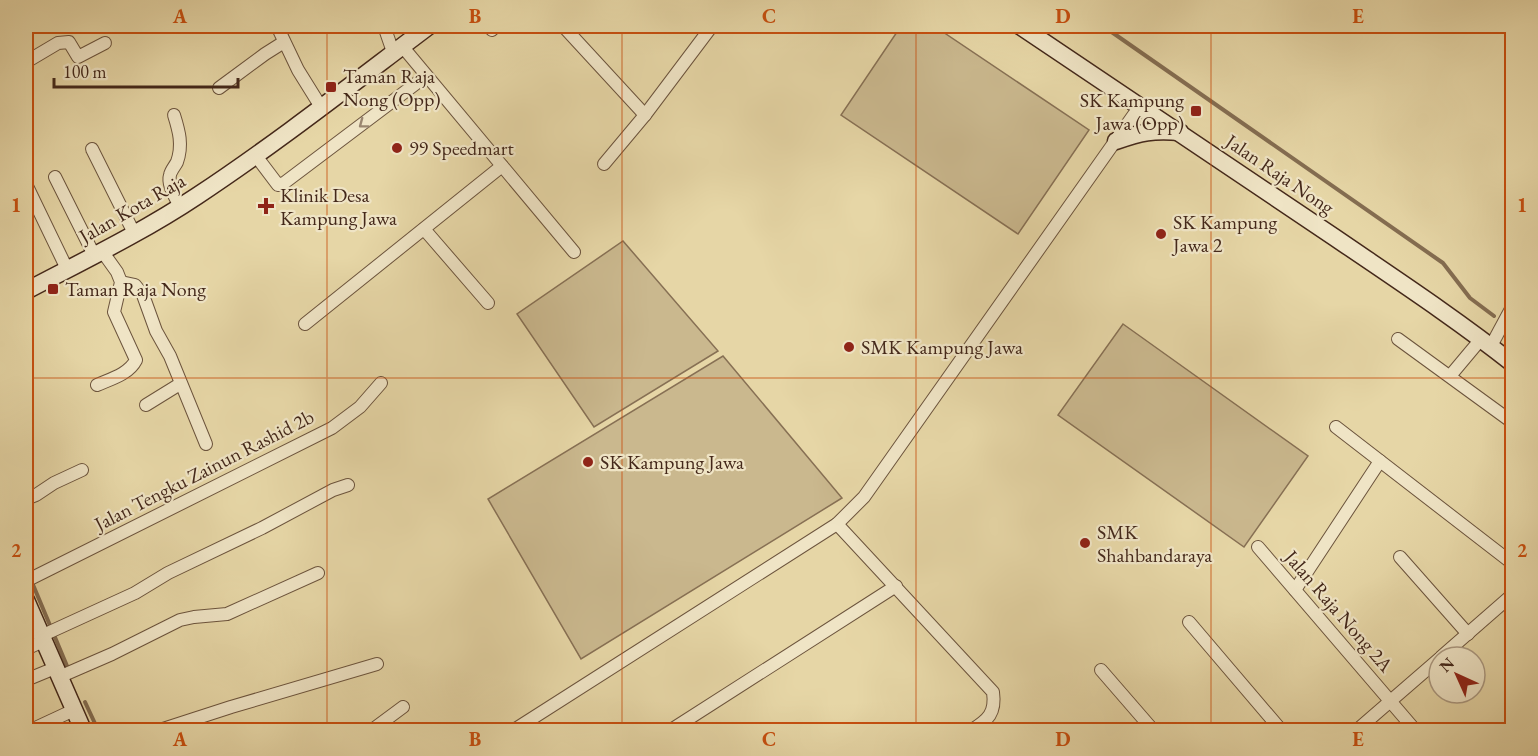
<svg xmlns="http://www.w3.org/2000/svg" width="1538" height="756" font-family="'EB Garamond',serif">
<rect width="100%" height="100%" fill="#e6d6a6"/>
<filter id="stains"><feTurbulence type="fractalNoise" baseFrequency=".00333" numOctaves="4"/><feColorMatrix values="0 0 0 0 .2 0 0 0 0 .09 0 0 0 0 .02 0 0 0 .5 -.17"/></filter>
<radialGradient id="worn" r=".72"><stop offset=".6" stop-color="#630" stop-opacity="0"/><stop offset="1" stop-color="#630" stop-opacity=".3"/></radialGradient>
<!-- pitch -->
<g fill="#cab88e" stroke="#877054" stroke-width="1.5">
<path d="M901,26h33l155,104 -71,104 -177,-119z"/>
<path d="M623,241l95,110 -124,76 -77,-113z"/>
<path d="M1123,324l185,132 -64,91 -186,-132z"/>
<path d="M723,356l119,142 -261,161 -93,-160z"/>
</g>
<g fill="none" stroke-linecap="round" stroke-linejoin="round">
<!-- stream -->
<g stroke="#846d51" stroke-width="4">
<path d="M1103,26l340,237 27,35 24,18"/>
<path d="M26,568l41,98"/>
<path d="M85,702l13,28"/>
</g>
<defs>
<g id="street">
<path d="M277,26l21,44 23,37"/>
<path d="M384,26l9,26"/>
<path d="M563,26l82,89"/>
<path d="M492,30l3,-4"/>
<path d="M402,46l172,206"/>
<path d="M26,62l32,-19 11,-1 9,15 27,-14"/>
<path d="M219,88l46,-34 19,-12"/>
<path d="M174,115c5,16 9,30 3,47 -2,4 -6,8 -7,13 -3,10 6,23 10,32"/>
<path d="M92,149l42,84"/>
<path d="M256,156l22,29 6,-2 142,-107"/>
<path d="M604,164l41,-49 67,-89"/>
<path d="M55,177l39,78"/>
<path d="M26,184l41,85"/>
<path d="M424,229l64,74"/>
<path d="M121,282l14,3 8,10 13,36 14,25 36,88"/>
<path d="M305,324l197,-158"/>
<path d="M1398,339l114,83"/>
<path d="M1491,346l21,-39"/>
<path d="M1450,376l31,-37"/>
<path d="M97,385c14,-6 32,-11 39,-25l-22,-48 7,-30 -4,-10 -15,-21"/>
<path d="M146,405l34,-21"/>
<path d="M1336,427l176,136"/>
<path d="M26,499l10,-4 18,-12 28,-13"/>
<path d="M837,524l156,168c3,21 -5,28 -21,38"/>
<path d="M1258,547l157,183"/>
<path d="M1400,557l68,77"/>
<path d="M26,581l306,-153 28,-21 21,-24"/>
<path d="M1295,590l85,-129"/>
<path d="M1189,622l92,108"/>
<path d="M41,636l94,-43 33,-20 94,-45 71,-38 15,-5"/>
<path d="M26,649l17,-8"/>
<path d="M1441,657l71,-62"/>
<path d="M1101,670l52,60"/>
<path d="M59,677l53,-23 68,-34 14,-3 33,-3 91,-41"/>
<path d="M26,680l29,-12"/>
<path d="M31,730l43,-20"/>
<path d="M160,730l71,-23 146,-43"/>
<path d="M372,730l31,-23"/>
<path d="M514,730l323,-206 27,-27 276,-391"/>
<path d="M671,730l225,-144"/>
<path d="M1357,730l82,-71"/>
</g>
<g id="secondary">
<path d="M1020,26c105,70 210,140 314,211 60,41 121,81 178,126"/>
<path d="M1116,141c26,-9 36,-11 64,-9"/>
<path d="M26,291c57,-30 117,-59 171,-95 80,-53 155,-112 232,-170"/>
<path d="M26,600l57,130"/>
</g>
</defs>
<!-- street casing -->
<use href="#street" stroke="#6c543d" stroke-width="14"/>
<!-- secondary casing -->
<use href="#secondary" stroke="#44281a" stroke-width="19"/>
<!-- street -->
<use href="#street" stroke="#efe4c5" stroke-width="12"/>
<!-- secondary -->
<use href="#secondary" stroke="#efe4c5" stroke-width="16"/>
</g>
<!-- one-way arrows -->
<defs><path id="oneway-chevron" d="M-2-3.5L2.5 0L-2 3.5" fill="none" stroke-width="1.6" stroke-linecap="round" stroke-linejoin="round" transform="scale(1.5)"/></defs>
<use stroke="#9a8670" href="#oneway-chevron" transform="translate(363 124) rotate(143)"/>
<!-- grid -->
<path fill="none" stroke="#c74f0f" stroke-width="1.5" stroke-opacity="0.55" d="M327,26v704M622,26v704M916,26v704M1211,26v704M26,378h1486"/>
<!-- markers -->
<g fill="#8f2418" stroke="#efe4c5" stroke-width="2">
<rect x="325" y="81" width="12" height="12" rx="3"/>
<rect x="1190" y="105" width="12" height="12" rx="3"/>
<circle cx="397" cy="148" r="6"/>
<path d="M263 197h6v6h6v6h-6v6h-6v-6h-6v-6h6z"/>
<circle cx="1161" cy="234" r="6"/>
<rect x="47" y="283" width="12" height="12" rx="3"/>
<circle cx="849" cy="347" r="6"/>
<circle cx="588" cy="462" r="6"/>
<circle cx="1085" cy="543" r="6"/>
</g>
<g text-anchor="middle" dominant-baseline="central" stroke-width="4.5" stroke-linejoin="round" paint-order="stroke">
<!-- poi labels -->
<g font-size="20" fill="#44281a" stroke="#efe4c5" text-anchor="start">
<text x="343" y="76">Taman Raja<tspan x="343" dy="23">Nong (Opp)</tspan></text>
<text x="1184" y="100" text-anchor="end">SK Kampung<tspan x="1184" dy="23">Jawa (Opp)</tspan></text>
<text x="409" y="148">99 Speedmart</text>
<text x="280" y="195">Klinik Desa<tspan x="280" dy="23">Kampung Jawa</tspan></text>
<text x="1173" y="222">SK Kampung<tspan x="1173" dy="23">Jawa 2</tspan></text>
<text x="65" y="289">Taman Raja Nong</text>
<text x="861" y="347">SMK Kampung Jawa</text>
<text x="600" y="462">SK Kampung Jawa</text>
<text x="1097" y="532">SMK<tspan x="1097" dy="23">Shahbandaraya</tspan></text>
</g>
<!-- street labels -->
<g font-size="20" fill="#44281a" stroke="#efe4c5">
<text transform="translate(1280 174) rotate(34)">Jalan Raja Nong</text>
<text transform="translate(132 208) rotate(-30)">Jalan Kota Raja</text>
<text transform="translate(204 470) rotate(-27)">Jalan Tengku Zainun Rashid 2b</text>
<text transform="translate(1339 611) rotate(49)">Jalan Raja Nong 2A</text>
</g>
</g>
<!-- margin -->
<rect width="1538" height="756" fill="none" stroke="#e6d6a6" stroke-width="66"/>
<!-- north arrow -->
<g transform="translate(1457 675) rotate(315)"><circle r="28" fill="#efe4c5" stroke="#ab9981" stroke-width="1.5"/>
<path d="M0-4.5L10 22L0 15L-10 22Z" fill="#8f2418"/>
<text y="-9" font-size="16" font-weight="bold" text-anchor="middle" fill="#44281a">N</text>
</g>
<!-- scale -->
<path d="M54 78v9h184v-9" fill="none" stroke="#44281a" stroke-width="3"/>
<text x="63" y="78" font-size="18" fill="#44281a" stroke="#efe4c5" stroke-width="4.5" paint-order="stroke">100 m</text>
<rect x="33" y="33" width="1472" height="690" fill="none" stroke="#c74f0f" stroke-width="2"/>
<g font-size="20" text-anchor="middle" font-weight="bold" fill="#c74f0f">
<text x="180" y="23">A</text>
<text x="475" y="23">B</text>
<text x="769" y="23">C</text>
<text x="1063" y="23">D</text>
<text x="1358" y="23">E</text>
<text x="16" y="212">1</text>
<text x="1522" y="212">1</text>
<text x="16" y="557">2</text>
<text x="1522" y="557">2</text>
<text x="180" y="746">A</text>
<text x="475" y="746">B</text>
<text x="769" y="746">C</text>
<text x="1063" y="746">D</text>
<text x="1358" y="746">E</text>
</g>
<rect width="100%" height="100%" filter="url(#stains)"/>
<rect width="100%" height="100%" fill="url(#worn)"/>
</svg>
